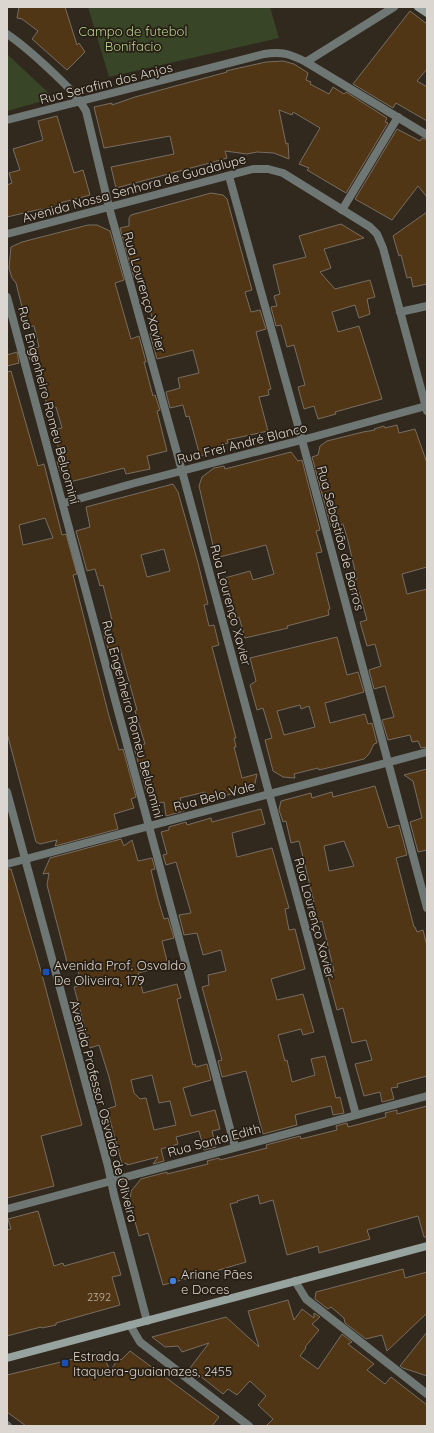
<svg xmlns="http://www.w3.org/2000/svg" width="434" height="1433" font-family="Quicksand,sans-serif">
<rect width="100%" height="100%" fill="#31281e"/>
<!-- green -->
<g fill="#384526">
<path d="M88,7h182l9,31 -170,39z"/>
<path d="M7,54l47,44 -47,13z"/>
</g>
<!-- building -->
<g fill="#503614" stroke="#786d61" fill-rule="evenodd">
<path d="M19,7h46l12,38 2,-2 6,9 -18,18 -35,-31 6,-8 -16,-12 -5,-1z"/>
<path d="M410,11l17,13v45l-10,12 10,6v34l-31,-18 -3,5 -40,-24z"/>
<path d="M283,61l11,3 14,9 -2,7 5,2 -1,2 19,10 4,-7 11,7 2,-2 41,26 -2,4 3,1 -42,70 -39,-23 2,-2 -10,-4 21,-36 -27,-16 -1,3 -13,-5 7,34 2,-1 1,16 -15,-6 -17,-1 -10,2 -22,-3 2,7 -10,3 -101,27 -5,-21 63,-13 -4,-18 -66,12 -10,-41 18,-4v2l23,-8 92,-25 -1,-1 40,-9z"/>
<path d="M57,116l17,57 9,-3 7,25 -30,8 1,2 -20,5v-1l-34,8v-32l5,-2 -3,-10 11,-3 -7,-21 30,-9 -5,-19z"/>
<path d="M397,129l23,12 2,-3 5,2v57l-9,-11 -26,34 -37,-21z"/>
<path d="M211,193l12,2 4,4 25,91 -7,2 6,20 9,-2 6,19 -10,3 15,57 -3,1 1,5 -10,2 9,34 -41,9 1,3 -10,3 1,4 -19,6 -11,-40 -3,1 -3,-12 -13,3 -4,-16 14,-4 -2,-10 21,-5 -6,-23 -36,9 -7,-25 6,-2 -15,-56 -7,2 -14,-50 9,-2v-8l2,-3z"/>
<path d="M427,212v72l-14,3 -2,-10 -4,1 -6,-23 -2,1 -6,-20z"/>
<path d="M341,224l23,14 -40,11 7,19 -11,4 15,17 35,-9 5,17 -8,2 3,15 -11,4 -4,-13 -23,7 6,20 21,-6 23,73 -47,13 1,2 -18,5 -4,-13 -10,3 -6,-22 7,-2 -11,-40 -7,2 -6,-22 -5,1 -5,-19 6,-1 -3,-10 6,-2 -7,-29 33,-8 -7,-21z"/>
<path d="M88,225h9l13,6 14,49 -9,3 16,56 8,-3 7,26h-2l9,34 2,-1 5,15 -3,1 10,40 -20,5 3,13 -24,5 -2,-6 -54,14 -10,-11 -3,-10 4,-2 -7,-29 8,-2 -6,-21 -8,2 -13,-51 -5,2 -3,-10 12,-3 -5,-21 -7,1 -11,-44 -4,-5 -3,-10 2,-21 11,-5z"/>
<path d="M17,352l2,11 -12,3v-11z"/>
<path d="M11,371l27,95 6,-2 18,71 4,-1 11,40 -4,1 36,141 10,34 4,-1 13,48 -5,2 3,9 -20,6 4,15 -63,17 2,-6 -17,4 -4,-2 -29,-109v-361zM45,518l8,20 -30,7 -4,-20z"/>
<path d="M397,425l2,8 16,-4 12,34v104l-25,7 5,20 20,-5v158l-6,1 -3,-7 -6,1 -2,-7 -22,5 -6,-20 12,-3 -9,-31 -11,3 -5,-19 12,-4 -6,-22 -8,2 -7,-24 7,-2 -8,-28 -6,2 -2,-7 -1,-5 7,-3 -9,-38 -5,-17 -12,3 -19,-70 6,-2 2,-9 7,-5 36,-9 12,-2 -1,-1 10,-3 1,2z"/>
<path d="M291,452l7,9 4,-1 18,70 -4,1 6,21 -6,1 14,56 -2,1 1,5 -42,11 1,2 -43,10 -6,-21 -7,2 -6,-26h3l-4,-15 25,-7 3,9 21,-6 -8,-29 -50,13 -17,-72 3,-9 12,-9 10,-2 1,3z"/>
<path d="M173,484l5,8 20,71 10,41 -4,1 5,21 5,-1 5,20 -7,2 24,91h-2l2,9h-2l8,31 15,-4 -3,14 -42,11h-5l-2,-7 -25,6 4,13 -18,5 -2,-14 -8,2 -4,-12 -5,2 -13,-47 11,-3 -10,-33 2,-1 -17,-61 -11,3 -6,-21 9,-1 -3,-10h3l-9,-35 -3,1 -5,-17 -8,2 -11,-40 14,-4 -4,-20zM164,549l6,22 -23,6 -6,-22z"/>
<path d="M337,637l10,38 11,-3 6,20 -39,11 5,20 35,-9 3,10 4,-1 5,20 -3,1 -5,10 -5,5 -45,11 -1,-2 -24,6 1,4 -12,-1 -10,-6 -8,-31 7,-2 -9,-30 -6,2 -7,-25 6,-4 -6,-23zM300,705l1,4 8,-3 6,21 -31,8 -7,-24z"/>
<path d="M427,769v81l-9,2 -8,-30 12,-4 -9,-37 -9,-6z"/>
<path d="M375,786l13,42 11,-3 8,30 -11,3 18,69h1l2,5 6,-2 4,16v130l-30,8 1,3 -7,1 3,11 -12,3 -2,-10 -16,4 -9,-32 17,-4 -6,-20 -14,3 -9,-35 -6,2 -10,-37 7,-2 -12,-50 -9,3 -5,-21 6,-1 -15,-61 -8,2 -5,-22 -3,1 -4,-12 2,-9 30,-8 1,5 20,-6 1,5zM344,841l10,25 -25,5 -5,-25z"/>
<path d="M261,809l4,15 -33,9 5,24 35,-9 17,60 -4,1 4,21 6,-1 10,40 -34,10 6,21 26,-6 11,38 -11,3 -2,-6 -23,6 7,26 2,-1 5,22 23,-7 -4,-16 14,-3 11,42 4,-1 4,16 -11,2 -2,-9 -9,2 -27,7 2,10 -34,9 -17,-63 -24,6 -4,-16 4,-1 -20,-73 7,-2 -1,-10 18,-4 -5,-21 -18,5 -6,-22 -13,2 -5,-20 12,-2 -15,-51 -10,3 -3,-10 4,-1 -6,-22 8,-2v-3l17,-5 1,3 24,-7 1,4z"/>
<path d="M121,839l3,7 8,-6 6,21 14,-3 3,11 -4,1 7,29 6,20 4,-1 6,20 -12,3 6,24 -30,8 5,20 34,-9 4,14 -4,1 16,66 2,-1 1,3 11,-3 4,16 -28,8 8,28 24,-6 5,19 -8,2 4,16 -12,3 -5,-19 -23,6 2,7 -17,5 3,12 -11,3 5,-7 -31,8v-2l-5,1 -15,-55 9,-3 -7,-29 -10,-32 -9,3 -16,-61 8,-2 -6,-21 -8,2 -21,-81 2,-12 -6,1 7,-16zM152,1075l7,28 11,-2 6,24 -22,5 -8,-32 -6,1 -6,-6 -3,-13z"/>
<path d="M7,869h4l9,30 21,72 41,154 -41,11 13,50 -47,12z"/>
<path d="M427,1106v131h-3l-6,-21 -51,14 3,9 -51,14 -1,-7 -31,9 -14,-55 -13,4 -2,-9 -21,6 1,1 -8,2 16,58 -57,17v-1l-26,7 -15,-52 -9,3 -9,-33 1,-12 10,-12 26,-7v2l41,-10 -1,-3 12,-3 1,2 47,-12 -1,-3 34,-9 1,3 36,-9 -1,-4 11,-3 1,4 8,-2 30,-8 -1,-4 12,-3v4z"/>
<path d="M38,1211l16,55 9,-3 1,3 50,-14 7,23 -9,2 8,28 -64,18v2l-14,3 -1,-1 -34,9v-106l4,-1 -3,-10z"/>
<path d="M403,1269l2,9 22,-6v41l-40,38 -5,-16 -16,4 -21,-16 -1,-5 -13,-11 -3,2 -13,-10 1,-7z"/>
<path d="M288,1300l6,20 8,-11 12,9v-5l6,4 -8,7 7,6 -14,17 1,1 -6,8 18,13 24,-35 10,8 -4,2 26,20 -7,6 18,14 6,-7 36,28v21h-161l7,-7 -15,-14 8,-9 -16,-15 -13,14 -9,-6 -5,5 -33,-26 19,-25 -27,9 -4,-6 -13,1 -13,-10 74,-20 33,30 -11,-36z"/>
<path d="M427,1332v44l-24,-8 -3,-2z"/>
<path d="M130,1351l89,66 -7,9h-186l-19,-14v-37l91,-22 3,7 4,-1 5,12 9,-13 2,2z"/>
</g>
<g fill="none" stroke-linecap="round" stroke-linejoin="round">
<!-- minor -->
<g stroke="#6f7774" stroke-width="8">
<path d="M7,34c15,10 27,21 40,33 15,14 29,27 39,44l23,96 73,264 174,644"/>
<path d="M306,62l88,-55"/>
<path d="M7,120l257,-66c18,-3 26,0 42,8l121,73"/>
<path d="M229,176l73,264 125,468"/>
<path d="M342,210l56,-93"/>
<path d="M7,234l246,-65h15l15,4 87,54 7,7 6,14 44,163"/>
<path d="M7,297c78,282 152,566 228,850"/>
<path d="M400,312l27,-6"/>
<path d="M64,503l71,-20 178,-46 113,-31"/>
<path d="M7,864l420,-112"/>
<path d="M7,1209l420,-113"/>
<path d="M295,1281l11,18 121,95"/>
<path d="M130,1325l10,17 109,84"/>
<path d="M7,1425l1,1"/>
</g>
<!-- tertiary -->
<path stroke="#6f7774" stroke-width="8" d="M7,792l101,374 6,29 33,126"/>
<!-- secondary -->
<g stroke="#96a39e" stroke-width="8">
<path d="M418,7l9,6"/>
<path d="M7,1358l420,-112"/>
</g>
</g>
<!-- markers -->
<g fill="#1a4fb4" stroke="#271e14" stroke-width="1.5">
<rect x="42" y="968" width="8" height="8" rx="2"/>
<rect x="61" y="1359" width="8" height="8" rx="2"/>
</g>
<circle fill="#3f7fe0" stroke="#271e14" stroke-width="1.5" cx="173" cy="1281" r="4"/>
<g text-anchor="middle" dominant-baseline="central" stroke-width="3.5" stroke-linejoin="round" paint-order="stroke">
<!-- number labels -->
<g font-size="11" fill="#b9aea1">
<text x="99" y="1297">2392</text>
</g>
<!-- park labels -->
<g font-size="13" fill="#b7d393" stroke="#271e14">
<text x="133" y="31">Campo de futebol<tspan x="133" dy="15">Bonifacio</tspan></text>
</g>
<!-- street labels -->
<g font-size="13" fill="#dcd6d0" stroke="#271e14">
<text transform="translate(106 83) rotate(-14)">Rua Serafim dos Anjos</text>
<text transform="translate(134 188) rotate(-15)">Avenida Nossa Senhora de Guadalupe</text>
<text transform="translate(145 292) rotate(74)">Rua Lourenço Xavier</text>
<text transform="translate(49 405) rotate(75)">Rua Engenheiro Romeu Beluomini</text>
<text transform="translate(242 443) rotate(-14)">Rua Frei André Blanco</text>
<text transform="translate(341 538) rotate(75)">Rua Sebastião de Barros</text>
<text transform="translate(231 605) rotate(75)">Rua Lourenço Xavier</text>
<text transform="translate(133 719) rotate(75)">Rua Engenheiro Romeu Beluomini</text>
<text transform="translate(214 796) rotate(-15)">Rua Belo Vale</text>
<text transform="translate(315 918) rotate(75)">Rua Lourenço Xavier</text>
<text transform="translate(104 1111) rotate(75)">Avenida Professor Osvaldo de Oliveira</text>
<text transform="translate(214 1140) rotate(-15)">Rua Santa Edith</text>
</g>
<!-- poi labels -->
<g font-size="13" fill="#dcd6d0" stroke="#271e14" text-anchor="start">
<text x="54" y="965">Avenida Prof. Osvaldo<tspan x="54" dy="15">De Oliveira, 179</tspan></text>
<text x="181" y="1274">Ariane Pães<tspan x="181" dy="15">e Doces</tspan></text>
<text x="73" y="1356">Estrada<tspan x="73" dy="15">Itaquera-guaianazes, 2455</tspan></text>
</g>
</g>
<!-- border -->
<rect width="434" height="1433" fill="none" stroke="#dcd6d0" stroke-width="16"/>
</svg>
